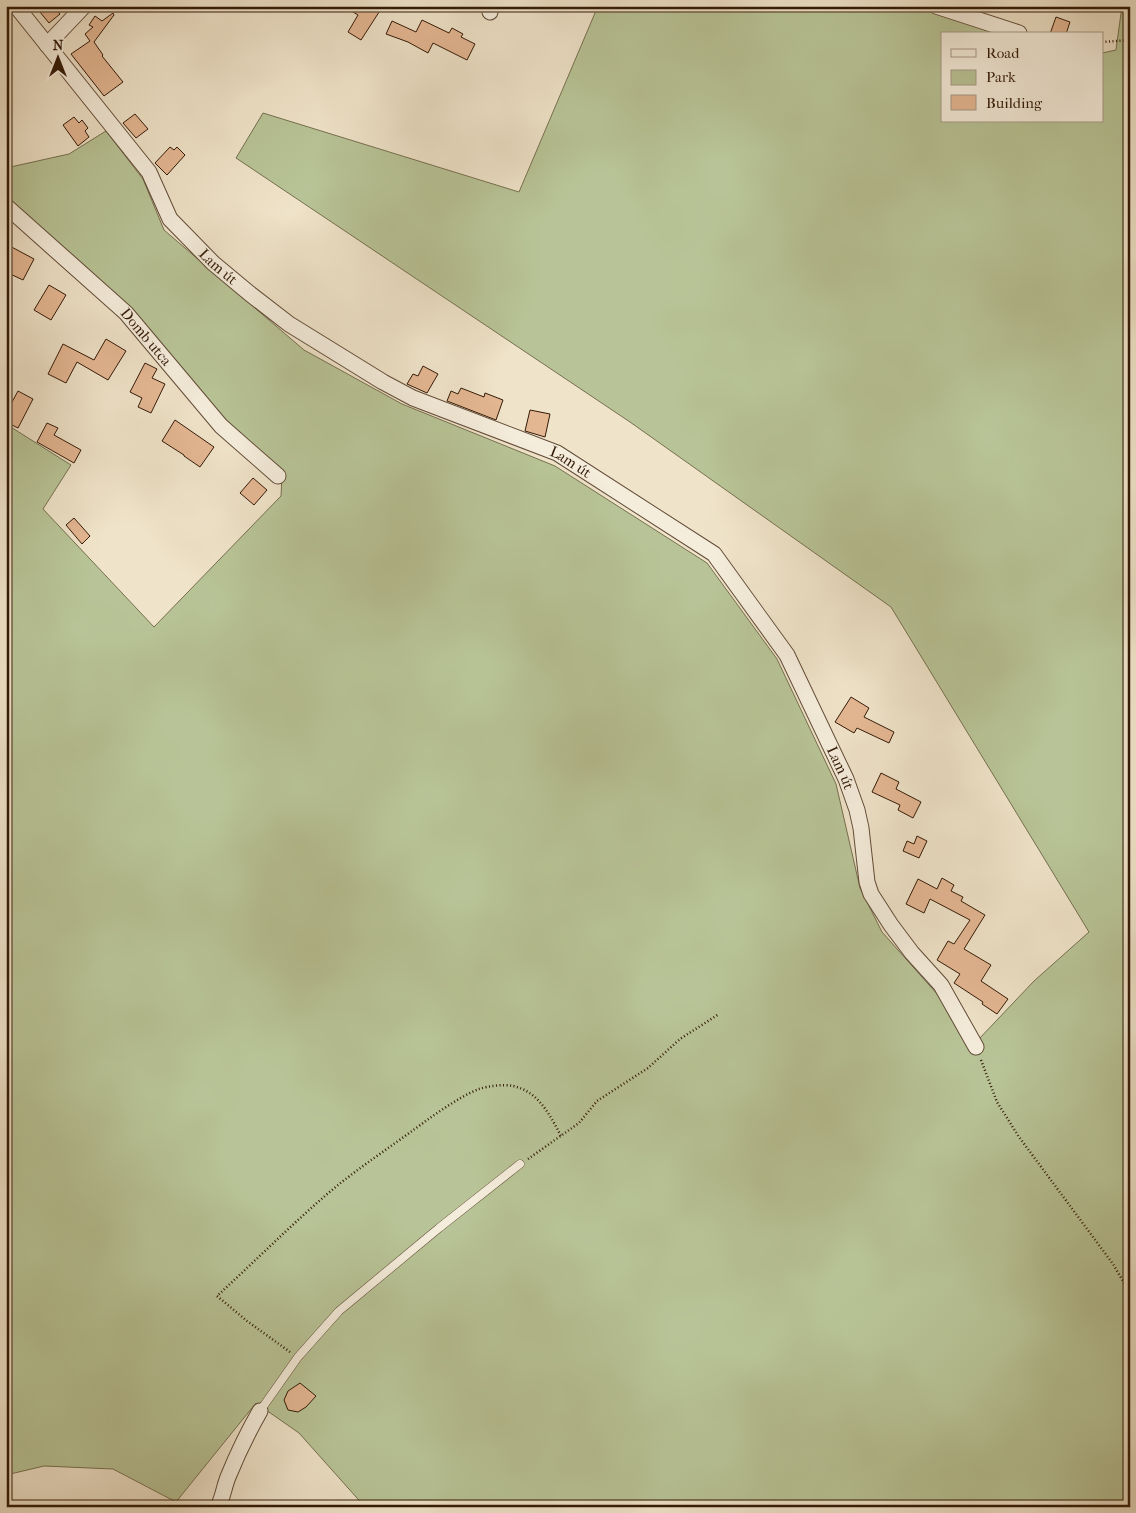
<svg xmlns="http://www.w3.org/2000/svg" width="1136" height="1513" font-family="'IM FELL French Canon',serif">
<rect width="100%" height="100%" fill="#efe3c9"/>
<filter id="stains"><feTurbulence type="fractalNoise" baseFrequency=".004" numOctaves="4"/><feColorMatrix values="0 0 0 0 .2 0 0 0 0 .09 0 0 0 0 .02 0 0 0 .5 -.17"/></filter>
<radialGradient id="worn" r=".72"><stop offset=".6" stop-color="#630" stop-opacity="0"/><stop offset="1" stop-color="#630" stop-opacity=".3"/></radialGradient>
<!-- green -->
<path fill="#b8c497" stroke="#766f4f" d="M598,6h324l80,28h-60v87h160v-68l14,-3 6,-44h8v1501h-765l-66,-74 -43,-30 -80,99 -63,-33 -69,-3 -38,9v-1051l65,41 -28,44 111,118 127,-131 1,-21 -276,-272v-35l63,-14 37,-23 37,48 21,51 140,120 98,54 153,62 152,97 70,96 59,125 24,104 22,44 96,108 56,-59 55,-49 -198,-325 -261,-185 -394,-264 27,-45 256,79z"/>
<!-- building -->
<g fill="#e4b793" stroke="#331a07">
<path d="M35,6h19l6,8 -11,9z"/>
<path d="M343,6h40l-22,34 -13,-8 10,-17z"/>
<path d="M113,13l1,2 -20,27 9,13 -1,1 21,26 -19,14 -33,-42 19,-13 -5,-7 8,-7 -4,-2 6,-9 7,5z"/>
<path d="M1056,17l14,5 -4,12h-16z"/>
<path d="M422,20l27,13 3,-5 11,6 -2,3 14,7 -8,16 -34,-17 -5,10 -20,-11 -22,-8 6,-13 24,11z"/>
<path d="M135,114l13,15 -12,9 -13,-15z"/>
<path d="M74,117l5,6 3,-3 6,8 -3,3 4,6 -11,9 -15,-21z"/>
<path d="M170,147l4,3 3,-3 8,8 -18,20 -12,-12z"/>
<path d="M6,244l28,15 -11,21 -17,-8z"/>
<path d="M49,285l17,10 -15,25 -17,-10z"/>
<path d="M106,339l20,12 -18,29 -31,-18 -11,21 -18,-9 15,-30 31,16z"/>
<path d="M145,363l12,6 -5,9 13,6 -14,29 -13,-6 4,-9 -12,-6z"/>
<path d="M423,366l15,8 -11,19 -20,-9 6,-10 5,2z"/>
<path d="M461,388l23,9 1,-4 18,7 -7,20 -49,-19 4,-10 7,3z"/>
<path d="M18,391l15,8 -15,29 -12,-6v-9z"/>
<path d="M530,410l20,4 -5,23 -20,-6z"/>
<path d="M175,420l39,27 -14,20 -16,-11v-1l-22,-14z"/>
<path d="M47,423l11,5 -4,7 27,15 -7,13 -37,-21z"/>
<path d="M253,478l14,12 -13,15 -14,-12z"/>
<path d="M74,518l16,18 -8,8 -16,-19z"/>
<path d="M851,697l18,11 -5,9 30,15 -5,11 -32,-15 -3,5 -19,-11z"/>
<path d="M881,773l18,9 -3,7 25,13 -8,16 -15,-8 2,-5 -28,-13z"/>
<path d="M917,836l10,5 -8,17 -16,-7 4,-10 7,3z"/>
<path d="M942,878l12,7 -3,6 12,6 -2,4 24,14 -21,34 27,16 -10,16 27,18 -11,15 -15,-10 1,-2 -29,-19 6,-9 -23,-14 11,-19 6,3 16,-24 -40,-21 -6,14 -18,-9 12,-25 19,10z"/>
<path d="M300,1383l16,13 -10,11 -8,5 -10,-2 -4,-10 4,-9z"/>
</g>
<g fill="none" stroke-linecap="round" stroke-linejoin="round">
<defs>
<path id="service" d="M260,1411l38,-54 41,-46 100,-83 81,-64"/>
<g id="minor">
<path id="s1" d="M16,6l133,166 21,47 43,44 36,30 40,31 94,58 30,16 144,55 157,101 73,101 59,124 11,31 4,18 6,54 4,12 20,31 21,28 29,32 35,62"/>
<path d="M936,6l83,27"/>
<path d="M490,12l1,-6"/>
<path d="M47,45l37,-39"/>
<path id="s2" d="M6,206l120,107 95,113 57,50"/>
<path d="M218,1507c5,-10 6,-20 10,-30 9,-22 20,-45 32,-66"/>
</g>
</defs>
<!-- service casing -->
<use href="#service" stroke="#624c38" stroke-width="9"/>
<!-- minor casing -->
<use href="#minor" stroke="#624c38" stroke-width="17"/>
<!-- path -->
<g stroke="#331a07" stroke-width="2.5" stroke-dasharray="1 2.5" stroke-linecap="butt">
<path d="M1102,42l28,-2"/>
<path d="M981,1060l16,42 22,35 94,127 17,29"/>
<path d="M528,1159l51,-36 18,-22 51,-33 32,-29 39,-25"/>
<path d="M290,1352l-43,-31 -30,-25c36,-33 72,-69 109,-101 27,-23 57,-43 86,-64 18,-13 46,-34 67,-42 9,-3 25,-5 34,-3 25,5 37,29 48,50"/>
</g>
<!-- service -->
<use href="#service" stroke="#f5eddc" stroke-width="8"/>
<!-- minor -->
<use href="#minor" stroke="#f5eddc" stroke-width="15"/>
</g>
<g text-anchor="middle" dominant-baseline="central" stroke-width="5" stroke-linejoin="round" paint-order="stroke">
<!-- street labels -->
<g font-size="15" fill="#331a07" stroke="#f5eddc">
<text stroke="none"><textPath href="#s1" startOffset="332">Lam út</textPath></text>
<text stroke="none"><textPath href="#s2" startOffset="192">Domb utca</textPath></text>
<text stroke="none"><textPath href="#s1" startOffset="738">Lam út</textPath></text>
<text stroke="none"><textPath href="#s1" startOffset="1158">Lam út</textPath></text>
</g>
</g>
<!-- margin -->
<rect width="1136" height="1513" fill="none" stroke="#efe3c9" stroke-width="25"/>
<rect x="8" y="8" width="1121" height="1498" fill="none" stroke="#331a07" stroke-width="2.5"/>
<rect x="12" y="12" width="1111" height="1488" fill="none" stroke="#331a07"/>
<!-- legend -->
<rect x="941" y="32" width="162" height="90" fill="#f5eddc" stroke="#a79987"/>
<rect x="951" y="49" width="25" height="8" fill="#f5eddc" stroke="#a79987"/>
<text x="986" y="58" font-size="15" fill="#331a07">Road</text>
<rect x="951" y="70" width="25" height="15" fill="#b8c497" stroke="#a79987"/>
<text x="986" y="82" font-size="15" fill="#331a07">Park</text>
<rect x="951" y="95" width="25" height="15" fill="#e4b793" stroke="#a79987"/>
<text x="986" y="108" font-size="15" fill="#331a07">Building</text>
<!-- north arrow -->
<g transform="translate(58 58)" stroke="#f5eddc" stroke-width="4" paint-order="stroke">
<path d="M0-4L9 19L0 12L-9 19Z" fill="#331a07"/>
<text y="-8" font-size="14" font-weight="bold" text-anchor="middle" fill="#331a07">N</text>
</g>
<rect width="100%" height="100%" filter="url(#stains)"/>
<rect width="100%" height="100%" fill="url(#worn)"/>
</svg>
